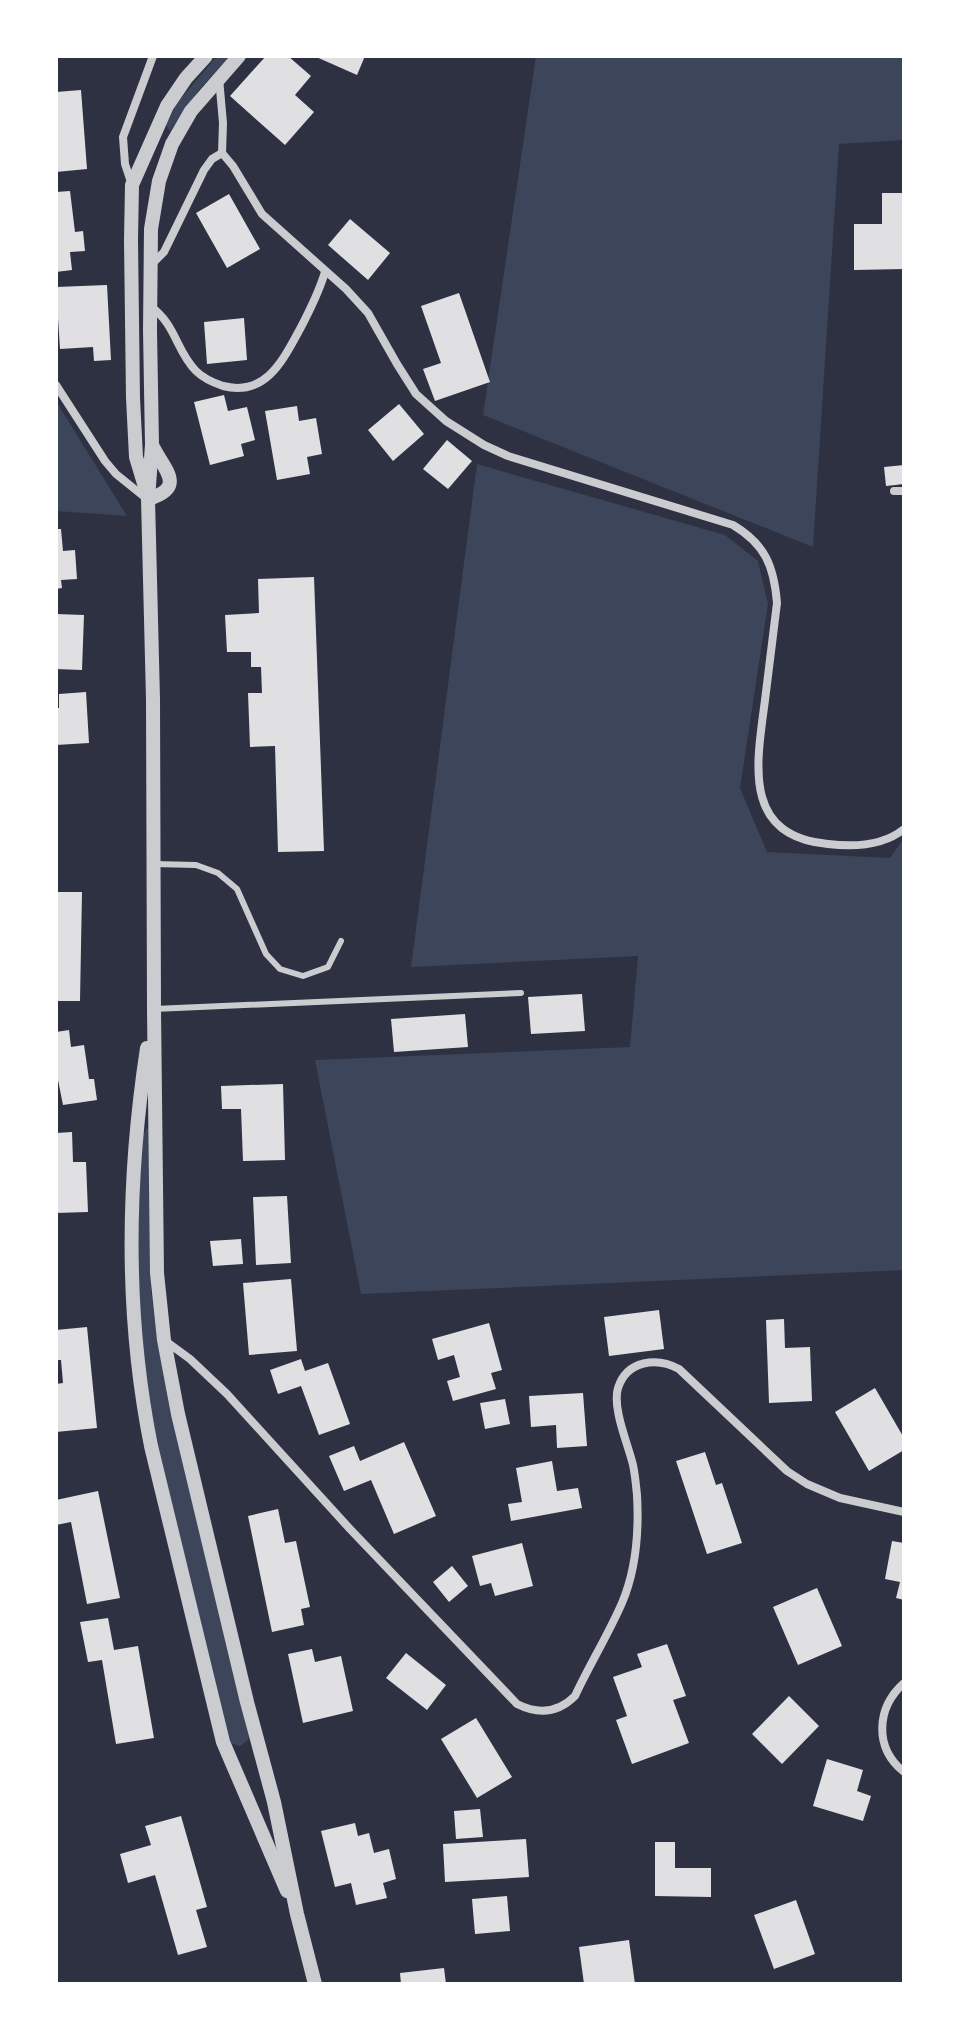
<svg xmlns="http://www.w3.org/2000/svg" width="960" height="2040" font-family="Barlow,sans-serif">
<rect width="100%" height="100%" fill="#2d3142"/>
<!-- green -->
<g fill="#3c4559">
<path d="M217,56h13l-32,35 -28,40 -4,-6 12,-23z"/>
<path d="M536,56h368v84l-65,4 -26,403 -330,-132z"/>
<path d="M56,401l71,115 -71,-5z"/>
<path d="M477,464l248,71 33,26 10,43 -28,184 27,64 123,6 14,-20v432l-543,24 -46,-234 315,-13 8,-91 -227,11z"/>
<path d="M149,1128l2,163 7,55 91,391 -2,4 -7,5 -7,-2 -4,-4 -72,-295 -15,-98 -4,-86 2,-91 2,-32 4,-9z"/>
</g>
<!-- building -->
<g fill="#e0e0e3">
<path d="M266,56h22l23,20 -16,19 19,17 -29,33 -55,-49z"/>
<path d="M314,56h51l-8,19z"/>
<path d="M81,90l6,79 -31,3v-80z"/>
<path d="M70,191l5,41 8,-1 2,20 -15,1 2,18 -16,2v-80z"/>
<path d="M882,193h22v76l-50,1v-46h28z"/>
<path d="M229,194l31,55 -33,19 -31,-55z"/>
<path d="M350,219l40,34 -22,27 -40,-35z"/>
<path d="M107,285l4,75 -17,1 -1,-14 -33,2 -4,-62z"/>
<path d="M459,293l31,89 -55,19 -12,-32 18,-6 -20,-57z"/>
<path d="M244,318l3,42 -40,4 -3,-42z"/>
<path d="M224,395l4,16 19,-4 8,33 -14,4 3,12 -34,9 -16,-63z"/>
<path d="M399,404l25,30 -31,27 -25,-31z"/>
<path d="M297,406l2,15 17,-3 6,36 -15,3 3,17 -33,6 -12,-69z"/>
<path d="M447,440l25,21 -24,28 -25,-20z"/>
<path d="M904,465v19l-18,2 -2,-19z"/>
<path d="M56,529h5l2,22 12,-1 2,29 -16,1 1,8 -6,1z"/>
<path d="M314,577l10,274 -46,1 -3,-106 -25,1 -2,-54h14l-1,-26h-10v-15h-24l-2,-37 34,-2 -1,-34z"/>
<path d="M56,614l28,1 -2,55 -26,-1z"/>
<path d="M86,692l3,51 -33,2v-37h3v-14z"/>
<path d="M56,892h26l-2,109h-24z"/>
<path d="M582,994l3,37 -54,3 -3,-37z"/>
<path d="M465,1014l3,33 -74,5 -3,-33z"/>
<path d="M69,1030l2,17 13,-2 5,34h5l3,21 -34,5 -7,-35v-38z"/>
<path d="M283,1084l2,76 -42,1 -2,-52h-19l-1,-23z"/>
<path d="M72,1132l1,30h13l2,50 -32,1v-80z"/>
<path d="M287,1196l4,67 -35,2 -3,-68z"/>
<path d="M241,1239l2,25 -30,2 -3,-25z"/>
<path d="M291,1279l6,72 -48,4 -6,-72z"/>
<path d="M659,1310l5,39 -55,7 -5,-39z"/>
<path d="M784,1319l1,29 25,-1 2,54 -43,2 -3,-83z"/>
<path d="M489,1323l13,47 -11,3 5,16 -43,12 -6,-20 13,-4 -6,-22 -16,5 -6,-21z"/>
<path d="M87,1327l10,101 -41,4v-48l7,-1 -2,-23h-5v-30z"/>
<path d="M301,1359l4,12 23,-8 22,61 -31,11 -18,-49 -23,8 -8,-24z"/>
<path d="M875,1388l29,50v12l-35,21 -34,-59z"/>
<path d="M583,1393l4,53 -30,2 -1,-23 -25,2 -2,-31z"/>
<path d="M505,1399l5,25 -25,5 -5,-26z"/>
<path d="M404,1442l32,74 -42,18 -23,-54 -27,11 -15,-35 25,-10 6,15z"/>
<path d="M705,1452l11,33 6,-2 20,60 -35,11 -31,-93z"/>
<path d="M552,1461l5,30 21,-3 4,20 -71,13 -3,-17 14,-2 -6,-34z"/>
<path d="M98,1491l22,107 -33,6 -16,-82 -15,3v-25z"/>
<path d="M278,1509l7,34 11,-2 14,66 -9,2 3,16 -32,7 -24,-116z"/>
<path d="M892,1541l12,2v57l-8,-2 4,-16 -15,-3z"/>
<path d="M522,1543l11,43 -38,10 -4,-13 -11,3 -8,-30z"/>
<path d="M452,1566l16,20 -19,16 -16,-20z"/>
<path d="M817,1588l25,58 -44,19 -25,-58z"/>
<path d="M108,1618l6,32 24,-4 16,92 -38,6 -14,-84 -14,2 -8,-40z"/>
<path d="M667,1644l19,52 -13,4 16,43 -57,21 -16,-44 11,-4 -14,-39 29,-10 -5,-13z"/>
<path d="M312,1649l3,13 26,-6 12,55 -50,12 -15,-69z"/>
<path d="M406,1653l40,32 -19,25 -41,-32z"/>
<path d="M789,1696l30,30 -37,38 -30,-30z"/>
<path d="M476,1718l36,59 -35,21 -36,-59z"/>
<path d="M827,1759l36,11 -6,21 14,5 -8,25 -50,-15z"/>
<path d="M480,1809l3,28 -27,2 -2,-28z"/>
<path d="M181,1816l26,91 -11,3 11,37 -29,8 -23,-80 -27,8 -8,-29 31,-9 -6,-19z"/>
<path d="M355,1823l3,13 11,-3 5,20 15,-4 7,30 -13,4 4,15 -31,7 -5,-22 -16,4 -14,-56z"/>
<path d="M526,1839l3,38 -84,5 -2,-38z"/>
<path d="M655,1842h20v26h36v29l-56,-1z"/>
<path d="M507,1896l3,35 -35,3 -3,-35z"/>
<path d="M796,1900l19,54 -41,15 -20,-54z"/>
<path d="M629,1940l6,44h-51l-5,-37z"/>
<path d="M444,1968l2,16h-45l-1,-11z"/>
</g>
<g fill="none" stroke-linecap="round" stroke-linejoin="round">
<!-- service -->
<g stroke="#caccd0" stroke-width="6">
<path d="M154,864l42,1 22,8 19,16 29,65 14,15 23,7 25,-9 13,-26"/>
<path d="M154,1009l367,-16"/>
</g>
<!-- minor -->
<g stroke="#caccd0" stroke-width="8">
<path d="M222,153l11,13 29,48 84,75 22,24 29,51 19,30 30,27 38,24 24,11 225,69c32,19 41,41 44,78 -4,32 -8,65 -12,97 -8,62 -24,136 63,144 25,3 55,2 76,-15"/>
<path d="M132,185l-7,-21 -2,-27 30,-81"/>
<path d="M151,265l13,-13 40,-82 8,-11 10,-6 1,-30 -4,-45"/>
<path d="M150,306c26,18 26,45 46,65 7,7 18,12 27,15 43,11 60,-26 77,-57 10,-19 19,-37 25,-57"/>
<path d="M56,385l49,76 11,13 31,25"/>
<path d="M894,491h10"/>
<path d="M164,1340l26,19 37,35 123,135 167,175c22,11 41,9 58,-8 15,-32 33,-61 47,-93 14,-33 17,-73 15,-108 -1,-10 -2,-21 -4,-30 -5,-21 -21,-57 -15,-77 9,-28 39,-31 61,-19l108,102 20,13 33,14 64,14"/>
<path d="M904,1683c-28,25 -30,65 0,89"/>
</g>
<!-- tertiary -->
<g stroke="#caccd0" stroke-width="14">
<path d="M239,56l-48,55 -19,33 -13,37 -8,48 -1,101 2,115 -4,54 5,200 1,310 3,264 7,67 14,74 69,288 27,100 23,112 18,70"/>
<path d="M145,487l-9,-30 -3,-59 -2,-158 1,-55 35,-79 19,-28 20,-22"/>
<path d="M148,499c40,-12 15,-30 4,-54"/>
<path d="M147,1048c-20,131 -22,268 4,398l72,296 64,149"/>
</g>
</g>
<!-- border -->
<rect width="960" height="2040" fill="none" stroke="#ffffff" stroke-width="116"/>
</svg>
